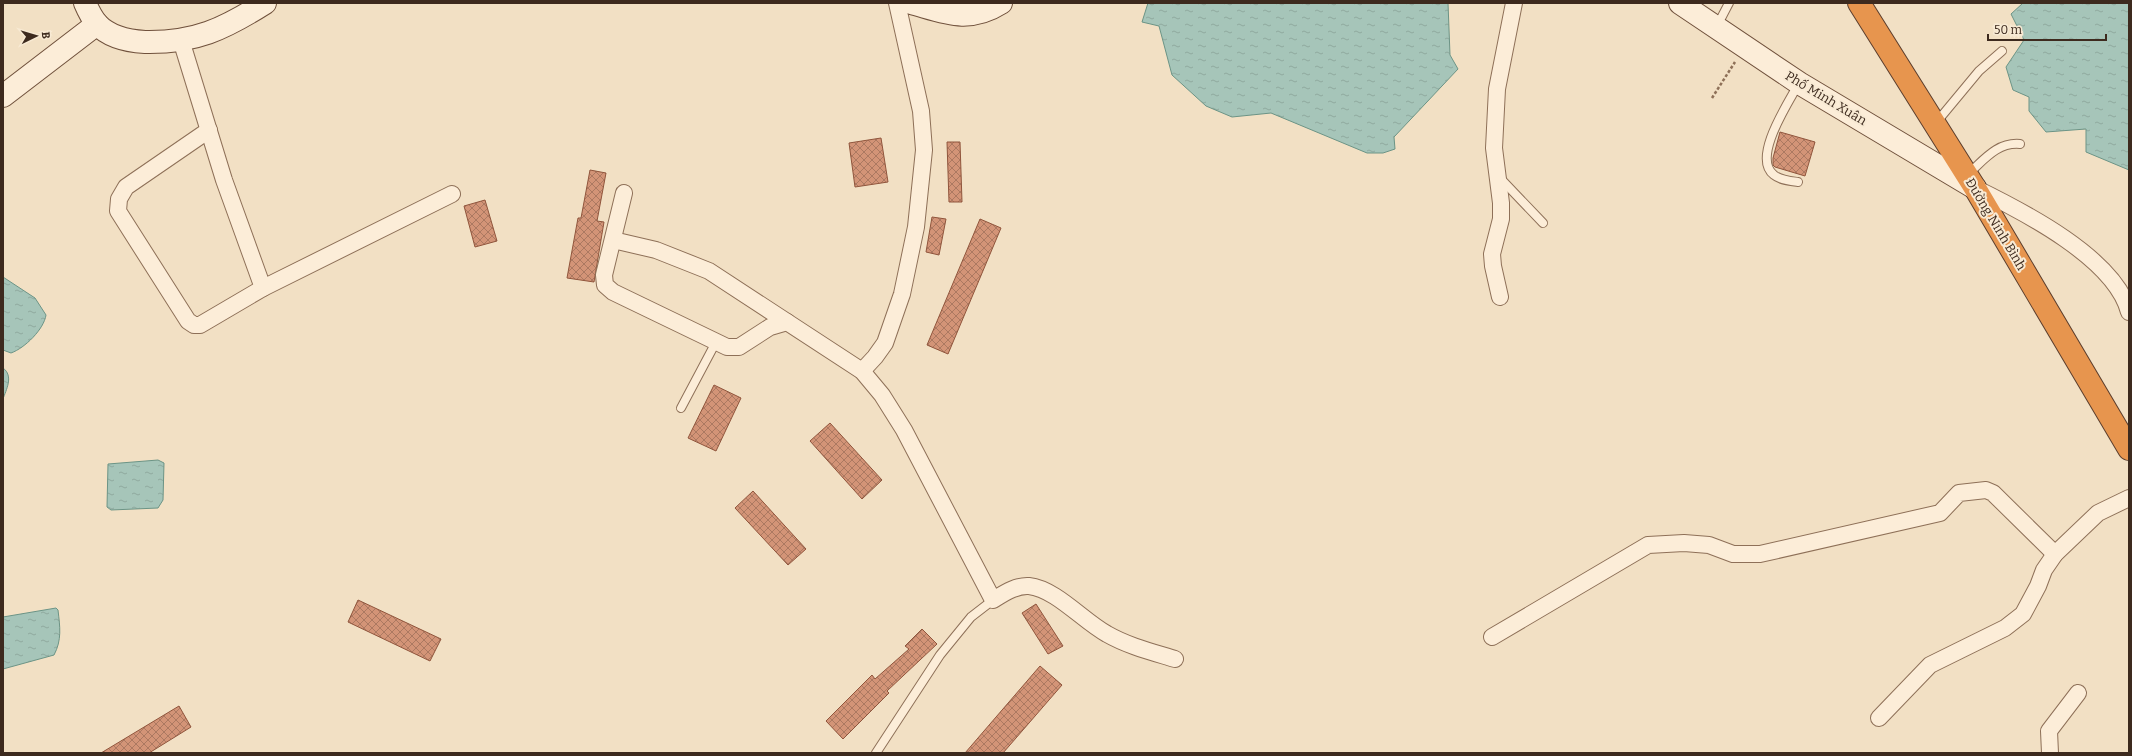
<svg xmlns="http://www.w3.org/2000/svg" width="2132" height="756" font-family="Bitter,serif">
<defs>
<pattern id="water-ripples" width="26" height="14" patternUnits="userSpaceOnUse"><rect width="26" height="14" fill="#a6c5b9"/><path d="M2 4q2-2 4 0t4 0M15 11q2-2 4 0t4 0" fill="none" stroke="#90a99f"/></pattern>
<pattern id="building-cross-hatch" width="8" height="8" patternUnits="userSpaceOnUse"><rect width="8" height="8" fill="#d39477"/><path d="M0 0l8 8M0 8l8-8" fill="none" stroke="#ac7961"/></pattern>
</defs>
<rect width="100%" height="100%" fill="#f2e0c4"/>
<!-- water -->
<g fill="url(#water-ripples)" stroke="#6c9486">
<path d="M1148,3h300l2,52 8,14 -64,68 1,12 -12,4h-16l-96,-40 -39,4 -26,-11 -34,-31 -13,-49 -17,-4z"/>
<path d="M2023,3h106v167l-43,-18v-23l-40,3 -17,-21v-14l-16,-7 -7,-23 18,-27 -13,-26z"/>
<path d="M3,277l32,21 11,17c-2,14 -21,33 -35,38l-8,-3z"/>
<path d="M3,368c11,8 3,22 0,31z"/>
<path d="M158,460l6,3 -1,37 -5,8 -47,2 -4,-3 1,-43z"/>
<path d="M56,608l2,2c2,17 4,30 -4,45l-51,14v-52z"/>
</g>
<!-- building -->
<g fill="url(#building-cross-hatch)" stroke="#90553c">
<path d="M1780,132l35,10 -10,34 -30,-9 -2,-2v-7z"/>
<path d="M881,138l7,44 -33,5 -6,-44z"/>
<path d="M947,142h13l2,60h-13z"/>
<path d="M590,170l16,3 -9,48 7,1 -10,60 -27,-4 11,-60h3z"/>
<path d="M485,200l12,41 -22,6 -11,-41z"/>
<path d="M932,217l14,2 -7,36 -13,-3z"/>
<path d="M980,219l21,9 -53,126 -21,-9z"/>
<path d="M714,385l27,13 -25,53 -28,-13z"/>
<path d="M830,423l52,57 -20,19 -52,-58z"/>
<path d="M753,491l53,58 -18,16 -53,-57z"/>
<path d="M358,600l83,39 -11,22 -82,-39z"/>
<path d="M1036,604l27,42 -15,8 -26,-41z"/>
<path d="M922,629l15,15 -50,47 2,2 -46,46 -17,-18 46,-46 3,4 34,-30 -4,-3z"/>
<path d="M1040,666l22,19 -59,68h-38z"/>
<path d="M179,706l12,21 -42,26h-48z"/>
</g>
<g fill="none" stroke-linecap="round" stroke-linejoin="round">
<defs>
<g id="lane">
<path d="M1717,26l12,-23"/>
<path d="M1935,124l44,-53 23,-20"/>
<path d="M1968,174c16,-14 29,-32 52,-30"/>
<path d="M1500,178l43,45"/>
<path d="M1798,182c-8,-1 -18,-2 -24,-7 -23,-17 15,-73 25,-92"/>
<path d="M681,408l35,-66"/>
<path d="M876,753l64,-98 31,-38 22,-17"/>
</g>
<g id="street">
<path d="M181,40l43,140 39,108"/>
<path d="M209,130l-83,57 -7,12 -1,12 70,110 6,4h6l63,-37 189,-94"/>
<path d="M1975,188c47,23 140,70 154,124"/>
<path d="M624,193l-20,82 1,10 8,7 114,55h12l31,-20 17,-5"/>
<path d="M613,240l43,10 53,21 153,100 20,24 22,35 89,170c10,-6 23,-15 36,-14 27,3 54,35 78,48 21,12 45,18 68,25"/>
<path d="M1500,297l-7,-31 -1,-12 9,-35v-16l-7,-55 3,-59 17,-86"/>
<path d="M862,371l13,-14 10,-14 17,-49 14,-67 8,-77 -3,-39 -24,-108"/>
<path d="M1492,637l156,-92 36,-2 25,2 24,9h27l180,-41 19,-20 27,-3 7,3 62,61"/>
<path d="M1879,718l51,-53 75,-37 18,-14 15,-28 6,-16 11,-16 43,-41 31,-15"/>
<path d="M2050,753l-1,-22 29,-38"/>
</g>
<g id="secondary">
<path d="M85,3c3,7 7,15 12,21 12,13 31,17 48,18 50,1 79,-13 120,-39"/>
<path d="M911,3c33,9 57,21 90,0"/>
<path d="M1680,3l119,80 176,105"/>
<path d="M3,96l94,-72"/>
</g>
<path id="highway" d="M1859,3l116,185 154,261"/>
</defs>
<!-- lane casing -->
<use href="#lane" stroke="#8e7058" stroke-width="10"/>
<!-- street casing -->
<use href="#street" stroke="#8e7058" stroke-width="18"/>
<!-- secondary casing -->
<use href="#secondary" stroke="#70513c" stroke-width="24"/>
<!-- highway casing -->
<use href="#highway" stroke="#5c3e2d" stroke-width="24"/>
<!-- path -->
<path stroke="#8e7058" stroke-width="2.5" stroke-dasharray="3 2" stroke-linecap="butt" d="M1712,98l23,-36"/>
<!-- lane -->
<use href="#lane" stroke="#fcedd8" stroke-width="8"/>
<!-- street -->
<use href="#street" stroke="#fcedd8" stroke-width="16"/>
<!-- secondary -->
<use href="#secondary" stroke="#fcedd8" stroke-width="22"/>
<!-- highway -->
<use href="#highway" stroke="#e7954e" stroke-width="22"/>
</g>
<g text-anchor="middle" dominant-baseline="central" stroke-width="4" stroke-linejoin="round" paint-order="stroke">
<!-- street labels -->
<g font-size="13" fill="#3d2a1e" stroke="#f8ead4">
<text transform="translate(1826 98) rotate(31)">Phố Minh Xuân</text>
<text transform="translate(1996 224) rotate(59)">Đường Ninh Bình</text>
</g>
</g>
<!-- border -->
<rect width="2132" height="756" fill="none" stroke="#3d2a1e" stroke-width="8"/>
<!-- north arrow -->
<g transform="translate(36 36) rotate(85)" stroke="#f8ead4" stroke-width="3" paint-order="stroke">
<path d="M0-3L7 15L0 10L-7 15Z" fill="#3d2a1e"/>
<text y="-6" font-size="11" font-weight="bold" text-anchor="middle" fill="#3d2a1e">B</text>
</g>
<!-- scale -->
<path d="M1988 34v6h118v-6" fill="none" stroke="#3d2a1e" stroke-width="2"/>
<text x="1994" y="34" font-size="12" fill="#3d2a1e" stroke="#f8ead4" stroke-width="3" paint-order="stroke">50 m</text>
</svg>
